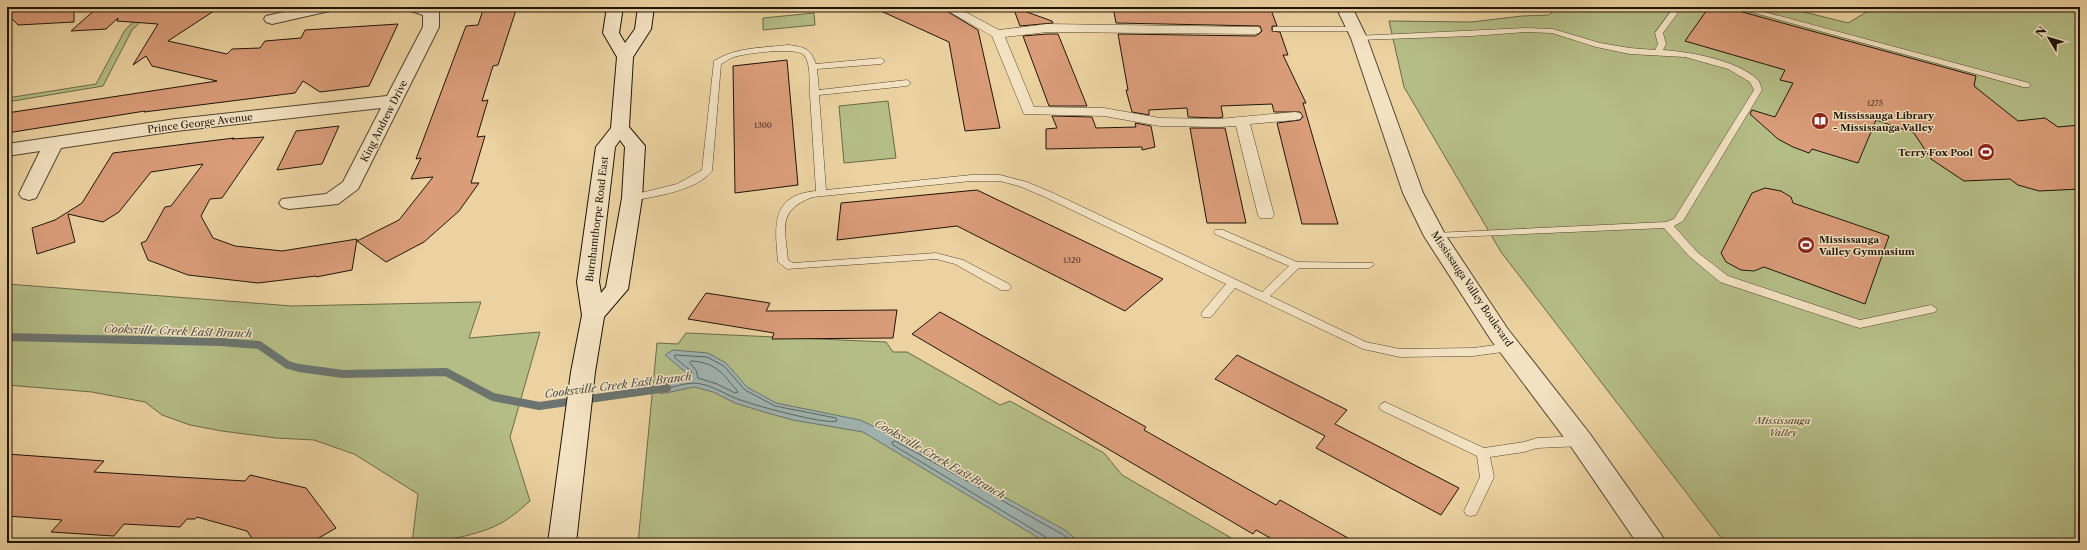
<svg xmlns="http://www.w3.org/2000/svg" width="2087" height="550" font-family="'Libre Caslon Text',serif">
<rect width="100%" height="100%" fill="#ecd2a1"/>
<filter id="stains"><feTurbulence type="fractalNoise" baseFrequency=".005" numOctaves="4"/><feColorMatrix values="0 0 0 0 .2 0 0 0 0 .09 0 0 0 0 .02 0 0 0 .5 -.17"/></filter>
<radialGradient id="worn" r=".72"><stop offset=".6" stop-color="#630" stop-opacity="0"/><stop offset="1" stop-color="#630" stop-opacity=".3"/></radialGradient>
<!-- green -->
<g fill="#b5bd86" stroke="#6a6948">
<path d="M149,7h7l-24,23 -29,56 -96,16v-4l89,-14 29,-54z"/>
<path d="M1557,7h227l64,16 27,-16h205v536h-355l-224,-291 -97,-165 -15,-66 82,1 51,-6 27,-1z"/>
<path d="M814,13l1,12 -52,5v-12z"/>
<path d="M888,101l8,57 -52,5 -5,-57z"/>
<path d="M7,284l285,22 189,-4 -12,36 71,-6 -30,105 20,64c-8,7 -17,15 -27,21 -22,13 -65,21 -91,21l6,-49 -64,-40 -40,-14 -38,-2 -54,-7 -32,-6 -28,-10 -17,-13 -53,-10 -85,-7z"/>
<path d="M686,333l200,9 7,10h14l93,53 10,-4 94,52 18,22 118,68h-602l19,-200 21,1z"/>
</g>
<!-- water -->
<path fill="#9fb4b1" stroke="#6b746e" d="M673,350l35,3 18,10 21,24 29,16 84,17 17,8 188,102 15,13h-33l-184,-111 -70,-12 -29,-8 -29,-9 -22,-11 -19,-5 -33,7 -5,-13 33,-6 -24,-20z"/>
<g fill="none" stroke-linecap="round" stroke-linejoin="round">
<!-- shore -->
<g stroke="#5e645e" stroke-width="1">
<path d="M675,355l32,2 17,9 21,24 30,16 61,12 1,3c-12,4 -88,-17 -102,-23 -12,-5 -22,-12 -34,-14 -13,-3 -25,3 -37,5v-5l24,-5 4,-3 -1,-5 -16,-13z"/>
<path d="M692,361c25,2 31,13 46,31l-3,1 -18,-9 -19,-6 -2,-8 -6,-7z"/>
<path d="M1049,543l-1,-4 -4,-3 -151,-91 -1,-3 3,-1 13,7 154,86 12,9"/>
</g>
<!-- stream -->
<path stroke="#6b746e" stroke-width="8" d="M7,337l214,5 38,3 29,20 11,3 44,6 103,-2 47,25 46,9 128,-18"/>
</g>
<!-- building -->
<g fill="#da9c79" stroke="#1e150a">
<path d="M7,7h67v15l-56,3 -11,-11z"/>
<path d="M98,7h122l-52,34 59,13 5,-5 28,-1 5,-7 36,-3 4,-8 93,-6 -29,62 -49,6 -17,-11 -8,12 -151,19 1,-1 -138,22v-20l210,-32 -65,-15 -6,-10 -13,9 25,-41 -41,-3 1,-3 -12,11 -35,2z"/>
<path d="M484,7h33l-19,58 -5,1 -11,35 6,-1 -11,37 8,-1 -14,47h8l-20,28 -35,31 -38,20 -29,-21 42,-21 34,-43 -22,2 10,-21 -5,1 50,-133 12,-1z"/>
<path d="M872,7h68l38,23 22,98 -35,3 -16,-89z"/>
<path d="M1013,7l39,14 1,2 -33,3z"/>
<path d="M1113,7h157l7,19h-5v5l8,1 8,23h-5l23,48h-3l35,121h-36l-25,-101 23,-3 3,-3 -3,-5h-26l-2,-8 -51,2 2,11 -5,1 -30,-1 -1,-9 -38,2v5l-17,-3 -6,-22h2l-10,-56 137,2 4,-2 3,-3 -2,-5 -144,-3z"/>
<path d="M1709,7h15l252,69 -2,10 44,35 27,-3 13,9 22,-2v64l-41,2 -21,-6 -8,-6 -46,2 -33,-22 -17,-26 -38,-13 -18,43 -46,-14 -3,4 -16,-6 -15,-8 -28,-25 2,-4 23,7 18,-34 -13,-3 5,-10 -100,-29z"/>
<path d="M1047,34h11l29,72h-38l-26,-70z"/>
<path d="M787,60l11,125 -63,8 -2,-127z"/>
<path d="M1052,116l40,1 4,11 40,-1 -1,-4 16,3 4,21 -13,3v-3l-96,2v-20l11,-1z"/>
<path d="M339,126l-17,38 -45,6 19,-39z"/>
<path d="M1190,128h35l21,95h-39z"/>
<path d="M264,137l-42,61 -12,1 -9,17 12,22 22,8 47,5 75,-12 -5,31 -36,7v-1l-58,7 -70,-8 -40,-15 -7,-17 5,-2 19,-34 6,-1 32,-42 -52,8 -32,40 -16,10 -35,-8 7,28 -38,12 -5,-26 23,-8 27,-17 31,-50 121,-15 -2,1z"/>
<path d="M1765,188l16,3 10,6 2,6 96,33 -24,68 -101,-37 -10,4 -13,-1 -15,-8 -5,-9 31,-60z"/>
<path d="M977,190l186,89 -38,32 -168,-85 -120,14 4,-37z"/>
<path d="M706,293l64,10 -4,8 131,-1 -4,28 -121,1 2,-6 -86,-14z"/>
<path d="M940,312l206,115 -2,3 132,75 4,-5 77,43h-78l-23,-13 -3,4 -341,-200z"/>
<path d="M1237,355l110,55 -12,14 124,64 -18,27 -125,-67 9,-12 -110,-57z"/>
<path d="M7,454l97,7 -10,11 151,9 5,-6 56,13 30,40 -26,15h-55l-8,-12 -50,-14 -2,2h-8l-7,8 -56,-3 -10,12 -63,-4 11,-12 -55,-4z"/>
</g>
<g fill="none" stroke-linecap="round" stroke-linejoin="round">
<defs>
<g id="service">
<path d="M644,7h30c-5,4 -27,6 -32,2z"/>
<path d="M1674,7h8l-19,26 3,11 -3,6c28,2 73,10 94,29 3,3 4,8 5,11l-79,131 -9,5 23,26 31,24 132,44 71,-15 6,4 -2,3 -75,16 -4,-1 -136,-45 -31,-26 -25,-28 -233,10 -1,-2 5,-3 231,-11 8,-3 80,-129 -4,-8 -22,-13 -43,-12 -55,-3 -34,-7 -44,-14 -26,-1 -54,4 -113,4 -4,-2 1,-2 170,-8 27,1 47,14 30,5 25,2 3,-6 -3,-11z"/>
<path d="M1733,7h13l283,76 1,2 -1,2h-6z"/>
<path d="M1273,27h81l4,2 -4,2h-81z"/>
<path d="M788,45c17,2 22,3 28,19l65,-6 4,3 -4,3 -64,5 2,21 88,-10 4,3 -4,3 -88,9 7,95 145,-15h29l27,7 26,11 209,99 27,-26 -74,-32 -1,-2 1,-2h8l74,32 76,1 1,2 -5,3h-70l-29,28 96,46 34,7 73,-1 37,-5 4,1 2,3 -2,3 -4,1 -37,5 -73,1 -37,-8 -128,-61 -24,29h-8l-2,-3 2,-3 23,-27 -181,-87 -26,-11 -19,-5h-29l-158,16c-36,13 -28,31 -25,63l5,3 143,-10 27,7 46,24 2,3 -2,3h-8l-46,-26 -19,-5 -149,10 -9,-7c-3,-35 -8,-67 38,-71l-6,-96 -1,-2 1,-2c-1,-10 1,-28 -6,-36 -8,-8 -55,-2 -66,1 -7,1 -11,5 -17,8l-9,107c-16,20 -56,25 -80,30l-4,-1 -1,-2 1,-2 49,-12 25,-14 12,-109c22,-14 48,-13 74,-16z"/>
<path d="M1385,402l99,46 40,-6 13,-4 44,-2 5,2 1,3 -1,3 -5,2 -44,2 -13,4 -34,5 4,20 -18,38 -5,1 -5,-1 -2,-4 16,-34 -3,-21 -96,-46 -2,-3 2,-3z"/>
</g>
<path id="pedestrian" d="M941,7h15l43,23 48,-6 212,3 2,3 -2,3 -4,1 -208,-2 -42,5 29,70 70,1 56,10 58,1 77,-7 5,1 2,3 -2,3 -5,1 -45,4 24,91 -2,3h-12l-2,-3 -22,-89 -18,1 -58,-1 -56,-10 -80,-2 -32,-78z"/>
<g id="minor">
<path d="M306,7h30l-2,3 -62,14 -6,-2 -2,-3 2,-3z"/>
<path d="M406,7l31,2 2,3v15l-81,162 -20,15 -49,5 -7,-2 -3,-4 3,-4 44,-5 17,-12 38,-74 -205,23 -115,17 -25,50 -7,2 -7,-2 -3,-4 21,-43 -33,5v-12l169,-25 211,-23 36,-69v-12l-15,-5z"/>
</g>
<path id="tertiary" d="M1336,7h16l15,31 56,155 23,43 61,92 83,106 77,109h-30l-65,-95 -81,-108 -67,-104 -21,-43 -52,-155z"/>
<path id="secondary" d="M607,7h16l-4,26 6,10 10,-14 3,-22h16l-3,22 -18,28 -4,70 16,19 -3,52 -14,91 -24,28 -9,55 -19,171h-28l23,-171 11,-57 -5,-33 19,-135 15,-19 6,-71 -14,-24zM620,140l5,7 -3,51 -16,89 -5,6 -2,-11 16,-135z"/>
</defs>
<!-- service casing -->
<use href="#service" stroke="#524430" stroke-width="1"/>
<!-- pedestrian casing -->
<use href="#pedestrian" stroke="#524430" stroke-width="1"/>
<!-- minor casing -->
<use href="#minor" stroke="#524430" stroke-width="2"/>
<!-- tertiary casing -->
<use href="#tertiary" stroke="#524430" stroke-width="2"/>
<!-- secondary casing -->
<use href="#secondary" stroke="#1e150a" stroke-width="2"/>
<!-- service -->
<use href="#service" fill="#f3e2c2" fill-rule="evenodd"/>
<!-- pedestrian -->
<use href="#pedestrian" fill="#f3e2c2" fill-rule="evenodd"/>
<!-- minor -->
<use href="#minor" fill="#f3e2c2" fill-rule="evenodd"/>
<!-- tertiary -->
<use href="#tertiary" fill="#f3e2c2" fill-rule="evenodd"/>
<!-- secondary -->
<use href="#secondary" fill="#f3e2c2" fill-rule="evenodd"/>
</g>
<!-- icons -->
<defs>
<symbol id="library-disc" viewBox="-11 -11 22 22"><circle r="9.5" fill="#8f2418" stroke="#f3e2c2"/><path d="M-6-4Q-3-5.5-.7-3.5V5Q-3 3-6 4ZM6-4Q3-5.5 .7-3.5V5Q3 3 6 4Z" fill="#fff"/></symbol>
<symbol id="stadium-disc" viewBox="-11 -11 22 22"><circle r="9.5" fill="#8f2418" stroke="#f3e2c2"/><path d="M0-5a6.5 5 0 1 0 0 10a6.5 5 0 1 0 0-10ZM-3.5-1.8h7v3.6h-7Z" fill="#fff"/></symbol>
</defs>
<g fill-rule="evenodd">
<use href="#library-disc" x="1810" y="111" width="20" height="20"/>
<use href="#stadium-disc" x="1976" y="142" width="20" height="20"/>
<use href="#stadium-disc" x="1796" y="235" width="20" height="20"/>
</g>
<g text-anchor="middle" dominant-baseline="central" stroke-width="3" stroke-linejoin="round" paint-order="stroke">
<!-- number labels -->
<g font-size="8" fill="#4d3726">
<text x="1875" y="103">1275</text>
<text x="763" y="125">1300</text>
<text x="1072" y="260">1320</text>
</g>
<!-- poi labels -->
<g font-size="10" font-weight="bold" fill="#1e150a" stroke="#f3e2c2" text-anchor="start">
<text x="1833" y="115">Mississauga Library<tspan x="1833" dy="12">- Mississauga Valley</tspan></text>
<text x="1973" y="152" text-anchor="end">Terry Fox Pool</text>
<text x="1819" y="239">Mississauga<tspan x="1819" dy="12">Valley Gymnasium</tspan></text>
</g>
<!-- street labels -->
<g font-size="10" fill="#1e150a" stroke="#f3e2c2">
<text transform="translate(384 121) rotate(-63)">King Andrew Drive</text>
<text transform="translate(200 123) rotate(-7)">Prince George Avenue</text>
<text transform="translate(597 219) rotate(-83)">Burnhamthorpe Road East</text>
<text transform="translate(1472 289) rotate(56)">Mississauga Valley Boulevard</text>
</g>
<!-- park labels -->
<g font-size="10" font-style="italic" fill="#4b472f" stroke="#f3e2c2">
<text x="1783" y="420">Mississauga<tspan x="1783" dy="12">Valley</tspan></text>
</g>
<!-- water labels -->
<g font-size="11" font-style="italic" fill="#4b4d44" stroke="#f3e2c2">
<text transform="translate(178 331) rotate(2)">Cooksville Creek East Branch</text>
<text transform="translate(618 385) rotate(-7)">Cooksville Creek East Branch</text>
<text transform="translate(940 459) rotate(30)">Cooksville Creek East Branch</text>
</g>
</g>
<!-- margin -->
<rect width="2087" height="550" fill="none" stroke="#ecd2a1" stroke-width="24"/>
<rect x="8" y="8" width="2071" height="534" fill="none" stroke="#1e150a" stroke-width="2"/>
<rect x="12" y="12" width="2063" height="526" fill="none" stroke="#1e150a"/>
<!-- north arrow -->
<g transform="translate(2049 38) rotate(308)" stroke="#f3e2c2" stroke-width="3" paint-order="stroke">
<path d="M0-3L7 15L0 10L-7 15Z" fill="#1e150a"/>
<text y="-6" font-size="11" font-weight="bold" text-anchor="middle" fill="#1e150a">N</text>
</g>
<rect width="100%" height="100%" filter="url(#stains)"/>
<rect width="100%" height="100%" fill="url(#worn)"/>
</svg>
